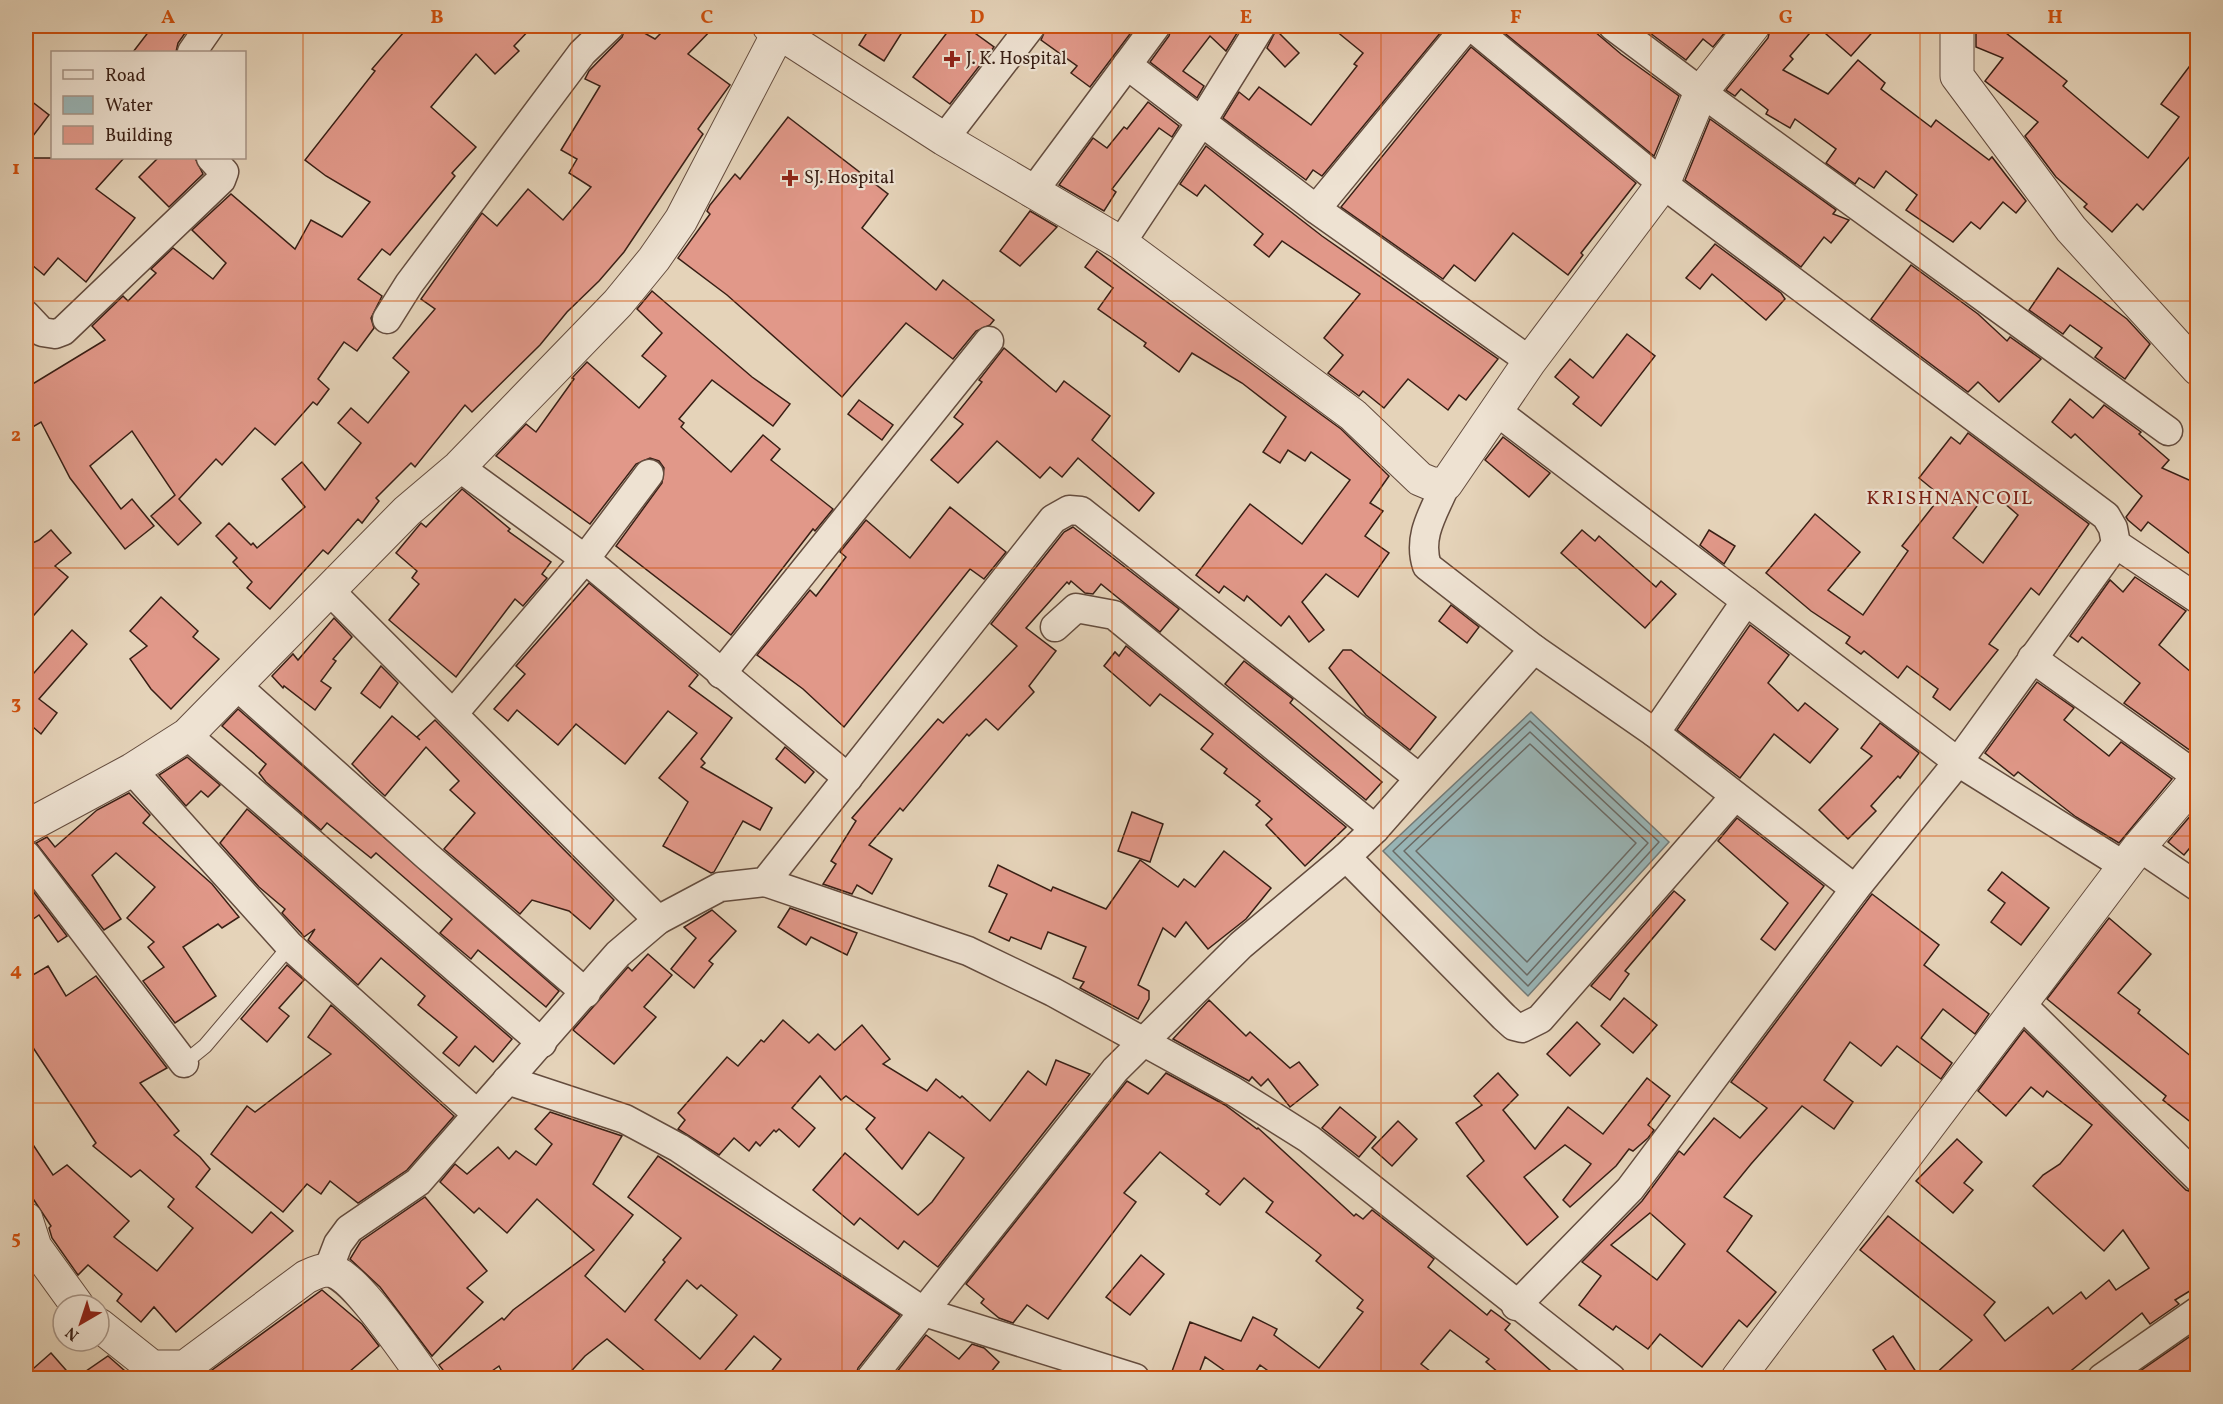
<svg xmlns="http://www.w3.org/2000/svg" width="2223" height="1404" font-family="Vollkorn,serif">
<rect width="100%" height="100%" fill="#e5d3b9"/>
<filter id="stains"><feTurbulence type="fractalNoise" baseFrequency=".00333" numOctaves="4"/><feColorMatrix values="0 0 0 0 .2 0 0 0 0 .09 0 0 0 0 .02 0 0 0 .5 -.17"/></filter>
<radialGradient id="worn" r=".72"><stop offset=".6" stop-color="#630" stop-opacity="0"/><stop offset="1" stop-color="#630" stop-opacity=".3"/></radialGradient>
<!-- water -->
<path fill="#99b6b8" stroke="#737a77" stroke-width="1.5" d="M1531,712l138,130 -141,154 -145,-145z"/>
<g fill="none" stroke-linecap="round" stroke-linejoin="round">
<!-- shore -->
<g stroke="#696a66" stroke-width="1.5">
<path d="M1530,721l129,121 -131,144 -135,-135z"/>
<path d="M1530,732l118,111 -121,132 -123,-124z"/>
<path d="M1530,744l106,99 -109,119 -111,-111z"/>
</g>
</g>
<!-- building -->
<g fill="#e19889" stroke="#391f15" stroke-width="1.5" fill-rule="evenodd">
<path d="M153,26h37l-12,17 -2,9h-43z"/>
<path d="M409,26h124l-19,20 5,5 -24,23 -19,-20 -45,53 45,40 -24,26 3,3 -65,79 -8,-6 -24,30 24,17 -11,22 3,10 -17,23 -13,-9 -26,37 11,10 -12,16 -4,-3 -38,43 -20,-17 -33,37 -6,-6 -37,40 22,24 -23,22 -27,-29 24,-21 -43,-64 -42,35 31,43 11,-10 22,27 -29,23 -55,-71 -29,-56 -15,9v-43l79,-48 -13,-14 31,-30 5,5 28,-28 -5,-4 22,-21 40,31 13,-16 -34,-33 39,-36 64,55 16,-29 31,17 28,-35 -44,-26 -21,-16 70,-89 -3,-2z"/>
<path d="M626,26h6l23,13 13,-13h47l-27,28 42,31 -32,44 5,5 -79,118 -25,29 -32,31 -27,33 -68,67 -7,-7 -50,62 -4,-4 -35,35 3,3 -17,22 -4,-4 -30,35 -5,-4 -53,59 -23,-21 5,-6 -19,-20 4,-4 -21,-22 13,-13 22,22 2,-2 4,5 48,-41 -23,-28 20,-17 23,28 36,-47 -23,-20 13,-15 17,15 41,-51 -16,-14 42,-49 -14,-10 61,-86 15,13 31,-37 35,31 28,-33 -22,-14 8,-14 -16,-9 39,-64 -15,-7 4,-8 33,-34z"/>
<path d="M871,26h35l-22,35 -25,-16z"/>
<path d="M952,26h13l29,21 -44,57 -37,-27z"/>
<path d="M1047,26h89l-46,61 -19,-14 6,-7 -36,-26z"/>
<path d="M1172,26h62l5,4 -13,21 -16,-15 -27,35 21,15 -7,12 -47,-36 19,-26z"/>
<path d="M1330,26h116l-124,150 -9,-6 -7,10 -83,-62 16,-26 10,8 10,-13 52,38 46,-59 -3,-2 9,-11z"/>
<path d="M1496,26h92l33,28 58,42 -25,60z"/>
<path d="M1644,26h86l-17,21 -10,-8 -17,21 -44,-33z"/>
<path d="M1771,26h45l-26,30 3,3 -10,11 45,24 30,-34 27,23 -4,6 50,38 5,-7 53,40 3,-3 34,44 -10,12 -13,-11 -23,27 -9,-7 -18,20 -47,-32 11,-15 -31,-24 -12,17 -15,-10 -4,6 -29,-21 10,-14 -41,-30 -5,9 -24,-14 2,-4 -27,-21 -6,7 -9,-6 42,-52z"/>
<path d="M1817,26h61l-27,30z"/>
<path d="M1976,26h21l70,55 -4,5 85,72 31,-41 -18,-13 37,-49v92l-55,63 -6,-6 -25,28 -28,-25 3,-3 -31,-27 -31,-41 13,-14 -53,-41 18,-23 -27,-11z"/>
<path d="M1276,30l23,23 -14,14 -18,-19z"/>
<path d="M1471,47l165,136 -55,70 2,2 -15,20 -55,-42 -38,48 -21,-16 -11,14 -102,-72z"/>
<path d="M26,97l23,18 -23,30z"/>
<path d="M1148,102l31,24 -7,11 -13,-9 -47,61 4,3 -12,19 -45,-26 34,-47 14,10 17,-21 3,2z"/>
<path d="M788,117l100,77 -26,34 74,62 7,-10 51,40 -4,5 -14,6 -23,28 -47,-36 -64,74 -115,-102 -49,-37 32,-44 -3,-3 3,-6 25,-31 5,5z"/>
<path d="M1710,119l126,91 -3,4 16,6 -18,23 -7,-6 -23,30 -116,-87z"/>
<path d="M1206,146l116,90 176,123 -32,41 -7,-5 -11,15 -40,-31 -24,29 -21,-17 -4,5 -31,-23 15,-18 -19,-17 36,-44 -78,-53 -13,16 -15,-12 9,-11 -58,-49 -8,11 -17,-12z"/>
<path d="M26,158h98l-28,31 39,29 -49,64 -28,-24 -14,17 -18,-15z"/>
<path d="M158,158h37l8,16 -34,33 -30,-30z"/>
<path d="M1030,211l27,16 -37,39 -20,-15z"/>
<path d="M1715,244l66,49 4,6 -19,21 -54,-46 -12,15 -14,-11z"/>
<path d="M1097,251l244,178 48,47 -19,27 13,8 -18,25 24,17 -31,44 -32,-23 -24,28 22,28 -15,12 -20,-26 -8,10 -34,-30 -3,5 -20,-15 -5,7 -23,-18 54,-71 52,40 48,-64 -39,-28 -6,9 -17,-11 -8,13 -17,-11 23,-35 -44,-34 -50,-30 -13,19 -35,-26 2,-3 -48,-34 15,-21 -28,-21z"/>
<path d="M1911,265l67,49 29,27 3,-4 31,22 -42,43 -21,-20 -10,10 -97,-73z"/>
<path d="M2058,268l69,51 23,25 -25,35 -30,-22 7,-9 -32,-23 -7,9 -34,-24z"/>
<path d="M652,291l100,86 38,27 -17,22 -61,-46 -33,39 5,4 -3,4 50,45 32,-37 17,14 -9,11 62,49 -18,22 -2,-2 -82,106 -115,-89 46,-63 2,-15 -5,-7 -9,-3 -14,6 -46,60 -94,-68 30,-32 10,8 38,-53 -2,-1 15,-16 52,46 27,-32 -24,-20 20,-23 -25,-24z"/>
<path d="M1627,334l28,22 -54,70 -28,-22 6,-7 -24,-20 15,-18 23,19z"/>
<path d="M1004,348l52,44 8,-11 46,35 -18,24 62,53 -15,18 -61,-53 -16,19 -12,-10 -10,11 -43,-37 -39,42 -27,-23 32,-36 -9,-7 28,-35 -3,-2z"/>
<path d="M2070,399l23,19 11,-13 37,27 -2,2 30,26 -7,8 36,16v76l-50,-38 -7,9 -13,-11 -2,-3 16,-21 -67,-62 -4,4 -19,-16z"/>
<path d="M859,400l34,25 -11,15 -34,-26z"/>
<path d="M1968,433l121,91 -50,71 -8,-7 -42,56 9,6 -48,60 -17,-13 5,-8 -31,-23 -9,12 -34,-27 -3,3 -15,-11 4,-6 -39,-26 -45,-38 49,-59 45,38 -32,38 35,25 45,-64 -6,-5 39,-50 -22,-18 32,-41 9,7zM1989,490l29,25 -35,48 -30,-25z"/>
<path d="M1503,437l47,36 -21,24 -44,-37z"/>
<path d="M462,489l48,40 -2,2 43,31 -9,12 5,4 -24,28 -8,-7 -59,78 -67,-57 30,-36 -7,-6 5,-7 -21,-18 25,-30 5,4z"/>
<path d="M950,507l56,45 -22,27 -14,-10 -126,158 -41,-38 -46,-34 53,-65 6,6 30,-39 -6,-5 26,-32 44,38z"/>
<path d="M1073,527l106,82 -19,23 -59,-48 -8,10 -8,-1 -14,-12 -2,3 -2,-2 -41,46 30,23 -27,35 5,6 -36,38 -12,-11 -17,17 -2,-2 -64,77 -3,-3 -31,37 23,14 -20,35 -15,-9 -5,9 -29,-10 13,-20 -5,-3 25,-40 -4,-3 86,-99 5,4 74,-77 -26,-22 73,-92z"/>
<path d="M51,530l20,23 -16,13 13,11 -42,47v-78l13,-6z"/>
<path d="M1582,530l13,11 4,-5 57,51 5,-6 15,13 -31,34 -84,-75z"/>
<path d="M1709,530l26,16 -11,18 -24,-19z"/>
<path d="M2135,577l51,34 -27,34 39,33v78l-74,-53 16,-20 -58,-46 -4,5 -8,-6 40,-56 13,12z"/>
<path d="M589,583l109,92 -9,11 43,32 -31,41 4,4 -4,4 71,41 -12,22 -17,-9 -29,51 -3,1 -48,-27 25,-44 -29,-24 38,-45 -29,-22 -43,53 -49,-40 -18,21 -41,-35 -9,11 -14,-12 31,-35 -9,-8z"/>
<path d="M161,597l37,34 -5,6 26,22 -48,50 -20,-20 -21,-30 17,-13 -17,-15z"/>
<path d="M1451,605l28,22 -12,16 -28,-22z"/>
<path d="M334,618l18,19 -19,22 3,2 -15,20 10,7 -16,22 -31,-24 -1,2 -11,-12 21,-22 5,6z"/>
<path d="M1750,625l39,30 -21,28 30,28 7,-8 33,26 -28,34 -36,-29 -34,44 -63,-48z"/>
<path d="M72,630l15,14 -48,55 18,14 -16,21 -15,-13v-39z"/>
<path d="M1126,646l220,181 -41,39 -39,-41 6,-6 -16,-14 4,-4 -36,-28 3,-4 -26,-20 12,-15 -53,-40 -10,12 -46,-40 11,-14 4,4z"/>
<path d="M1343,650h8l85,67 -26,33 -44,-35 -37,-47z"/>
<path d="M1244,661l49,38 -3,4 92,79 -16,18 -141,-116z"/>
<path d="M381,666l17,17 -18,25 -19,-15z"/>
<path d="M2037,682l37,26 -10,12 45,36 12,-14 51,37 -53,64 -43,-26 -58,-45 -4,4 -29,-23z"/>
<path d="M238,709l321,282 -13,16 -68,-57 -7,9 -31,-26 12,-14 -76,-66 -5,5 -44,-35 -6,7 -55,-48 -7,-9 7,-9 -44,-38z"/>
<path d="M392,716l28,24 -3,-3 18,-17 179,180 -24,29 -21,-18 -37,-11 -12,14 -76,-65 31,-36 -25,-23 9,-9 -33,-34 -41,49 -14,-13 -19,-19z"/>
<path d="M1880,723l39,30 -19,25 -2,-2 -27,30 5,5 -28,28 -29,-29 53,-54 -11,-8z"/>
<path d="M785,747l29,25 -9,11 -29,-24z"/>
<path d="M187,757l33,28 -12,12 -7,-6 -15,15 -27,-31z"/>
<path d="M129,793l21,22 -7,8 69,61 27,33 -17,11 -4,-4 -35,23 33,49 -41,27 -32,-42 21,-14 -16,-20 6,-5 -27,-24 28,-31 -39,-34 -24,22 29,44 -17,11 -68,-87 11,-6 8,10 42,-37z"/>
<path d="M2198,807v31l-14,17 -16,-13z"/>
<path d="M247,809l265,230 -19,23 -18,-16 -16,20 -16,-13 14,-16 -39,-32 7,-9 -44,-38 -23,27 -50,-45 7,-11 -11,8 -2,-3 -20,-21 3,-4 -26,-22 -39,-44z"/>
<path d="M1132,812l31,12 -13,38 -32,-11z"/>
<path d="M1737,818l87,68 -49,64 -14,-11 27,-36 -70,-62z"/>
<path d="M1224,851l47,37 -25,31 -38,30 -22,-27 -11,15 -12,-9 -25,57 11,6v8l-11,20 -58,-31 4,-6 -11,-4 13,-31 -38,-15 -7,17 -30,-12 -2,4 -20,-9 18,-38 -18,-8 9,-21 53,26 2,-4 53,22 34,-49 38,27 6,-8 11,8z"/>
<path d="M2002,872l47,36 -28,37 -30,-23 14,-19 -17,-13z"/>
<path d="M26,882l41,54 -9,6 -19,-27 -13,9z"/>
<path d="M1674,891l11,9 -60,71 4,3 -19,26 -19,-14z"/>
<path d="M1872,894l67,51 -15,20 65,49 -14,20 -32,-25 -22,29 31,25 -11,16 -44,-33 -16,20 -31,-24 -26,38 29,22 -19,27 -32,-23 -51,58 -27,33 28,19 -25,35 49,41 -29,35 -8,-7 -37,47 -42,-33 -12,15 -32,-23 -3,4 -34,-25 22,-29 -19,-14 60,-61 37,-50 5,4 30,-37 26,20 27,-30 -36,-26zM1650,1213l35,31 -28,36 -46,-35z"/>
<path d="M790,908l67,25 -10,22 -36,-18 -5,8 -28,-18z"/>
<path d="M712,910l24,21 -27,30 4,3 -19,24 -23,-19 25,-31 -12,-11z"/>
<path d="M2109,918l42,36 -33,39 22,17 -2,3 60,49v66l-35,-28 3,-4 -119,-97z"/>
<path d="M648,954l24,21 -28,32 12,10 -42,47 -41,-34 55,-63 4,4z"/>
<path d="M287,965l17,15 -25,28 10,8 -22,26 -26,-23z"/>
<path d="M48,966l18,30 30,-20 71,92 -27,15 39,48 -5,4 26,22 10,12 -14,18 56,46 19,-21 22,19 -117,101 -22,-25 -13,15 -24,-21 5,-7 -34,-29 -10,10 -26,-37 -3,-10 2,-2 -25,-38 4,-5 -4,-13v-36l27,41 14,-10 62,56 -15,16 43,34 36,-43 -25,-21 6,-8 -34,-29 -9,7 -38,-31 3,-3 -70,-106v-58z"/>
<path d="M1624,998l33,27 -24,28 -32,-27z"/>
<path d="M1209,1000l37,36 4,-4 40,36 9,-6 19,23 -28,22 -22,-28 -7,7 -9,-9 -3,4 -76,-42z"/>
<path d="M331,1005l123,111 -47,54 -49,33 -28,-22 -9,13 -14,-10 -24,28 -72,-58 36,-48 8,6 76,-58 -23,-17z"/>
<path d="M783,1020l26,23 9,-9 17,16 27,-25 28,34 -7,5 44,27 9,-12 24,19 2,-2 28,25 38,-50 18,14 10,-25 34,14 -152,193 -34,-26 -6,8 -38,-31 -6,7 -41,-35 32,-37 73,62 14,-13 32,-44 -35,-26 -27,37 -36,-40 9,-11 -29,-22 -5,4 -21,-24 -28,32 23,20 -16,19 -20,-18 -3,3 -2,-2 -14,16 -4,-4 -7,9 -15,-13 -15,17 -41,-26 7,-9 -7,-7 49,-56 11,9 23,-26 3,2z"/>
<path d="M1577,1022l23,22 -30,32 -23,-22z"/>
<path d="M2024,1030l162,160 12,4v92l-23,14 4,4 -29,20 -8,-11 -80,65h-131l41,-38 -112,-90 28,-34 107,86 -11,13 21,26 43,-34 5,7 28,-22 5,7 23,-19 7,10 33,-22 -26,-38 -19,21 -71,-65 10,-11 17,-11 32,-39 -45,-34 -4,6 -12,-10 -25,29 -28,-25z"/>
<path d="M1166,1073l59,32 32,24 1,-1 96,88 2,-2 7,5 9,-9 62,49 -6,8 59,48 4,-5 19,14 -5,6 54,48h-54l-19,-16 3,-3 -39,-29 -29,34 18,14h-161l-18,-13 -9,13h-16l-30,-21 -8,21h-14l-12,-4 19,-52 51,19 12,-24 24,12 -3,6 45,33 44,-56 -6,-4 6,-8 -47,-39 5,-6 -55,-43 7,-10 -29,-24 -24,27 -14,-11 3,-3 -49,-39 -36,41 12,9 -88,117 -21,-14 -14,18 -14,-5 -18,-15 3,-4 -18,-15 161,-203 21,13z"/>
<path d="M1498,1073l20,22 -15,15 32,39 33,-42 35,27 44,-56 23,18 -22,29 6,5 -6,8 -15,13 -4,-2 -13,17 -46,41 -7,-7 28,-36 -26,-19 -41,32 34,40 -31,28 -60,-69 17,-15 -28,-38 26,-18 -8,-9z"/>
<path d="M1340,1107l36,30 -17,20 -37,-29z"/>
<path d="M550,1112l72,24 -29,48 40,31 -48,61 40,36 40,-50 -2,-2 18,-22 -53,-41 30,-41 242,159 -42,53 -3,10h-89l15,-19 -27,-23 -34,40 3,2h-70l-46,-39 -22,17 -20,22h-60l-6,-12 -17,12h-33l-10,-13 63,-47 2,2 9,-10 81,-60 -57,-51 -30,34 -28,-25 -5,5 -34,-31 15,-18 12,10 31,-27 11,12 7,-8 20,14 16,-21 -17,-15zM687,1280l10,9 4,-4 36,30 -37,44 -45,-39z"/>
<path d="M1398,1121l19,18 -25,27 -20,-18z"/>
<path d="M1957,1139l25,23 -18,21 9,7 -20,23 -37,-32z"/>
<path d="M425,1197l62,74 -20,17 16,14 -51,54 -52,-69 -30,-28 11,-18z"/>
<path d="M1141,1255l23,19 -34,41 -24,-18z"/>
<path d="M322,1290l40,34 17,22 -37,32h-141z"/>
<path d="M2198,1331v47h-68z"/>
<path d="M926,1335l33,24 13,-15 12,4 15,14 -13,16h-94z"/>
<path d="M1893,1336l27,42h-29l-18,-28z"/>
<path d="M51,1353l22,25h-47v-3z"/>
<path d="M108,1356l25,22h-57z"/>
</g>
<g fill="none" stroke-linecap="round" stroke-linejoin="round">
<defs>
<path id="service" d="M184,1063l21,-17 85,-100"/>
<g id="minor">
<path d="M1471,26l192,158 443,332 7,12 3,16 82,55"/>
<path d="M1613,26l88,66 467,339"/>
<path d="M192,52l18,-26"/>
<path d="M1127,65l189,144 214,152"/>
<path d="M944,139l87,-113"/>
<path d="M1032,193l124,-167"/>
<path d="M1316,209l151,-183"/>
<path d="M1121,243l79,-119 61,-98"/>
<path d="M26,315l16,17 13,2 8,-3 158,-151 3,-8 -13,-14"/>
<path d="M387,319l22,-35 173,-231 28,-27"/>
<path d="M1495,410l251,191"/>
<path d="M459,467l126,92 263,219"/>
<path d="M1446,484c-12,28 -29,52 -19,82l107,83 121,84 200,156"/>
<path d="M330,591l328,329"/>
<path d="M1055,627l21,-19 38,7 261,214"/>
<path d="M2032,658l166,119"/>
<path d="M721,674l268,-333"/>
<path d="M237,686l190,170 159,137"/>
<path d="M453,714l132,-155 64,-85"/>
<path d="M1655,733l91,-132 212,161 168,105"/>
<path d="M187,735l355,308"/>
<path d="M132,770l158,176 186,167"/>
<path d="M2139,847l59,40"/>
<path d="M26,855l158,208"/>
<path d="M1346,857l158,160 10,9 8,2 18,-9 195,-223"/>
<path d="M765,882l203,69 85,41 180,99 76,48 302,239"/>
<path d="M2021,1004l177,174"/>
<path d="M507,1080l118,39 54,29 245,164 211,66"/>
<path d="M328,1270l10,-26 11,-15 69,-47 200,-228 40,-34 62,-33 45,-5 288,-363 16,-9 12,1 338,267"/>
<path d="M1516,1306l114,-117 225,-300 103,-127 158,-218"/>
<path d="M871,1378l244,-308 126,-125 105,-88 29,-28 159,-180"/>
<path d="M2102,1378l96,-67"/>
</g>
<g id="tertiary">
<path d="M769,26l175,113 177,104 232,172 67,64 12,5h14l84,-123 133,-177 38,-92 52,-66"/>
<path d="M1957,26v50l114,153 127,140"/>
<path d="M26,827l106,-57 55,-35 220,-224 52,-44 159,-164 36,-44 27,-39 101,-194"/>
<path d="M26,1219l9,28 42,58"/>
<path d="M99,1325l53,42h33l121,-90c6,-3 14,-7 22,-7 25,1 81,87 97,108"/>
<path d="M1738,1378l401,-531 59,-69"/>
</g>
</defs>
<!-- service casing -->
<use href="#service" stroke="#644c3e" stroke-width="16"/>
<!-- minor casing -->
<use href="#minor" stroke="#644c3e" stroke-width="31"/>
<!-- tertiary casing -->
<use href="#tertiary" stroke="#644c3e" stroke-width="35"/>
<!-- service -->
<use href="#service" stroke="#eee2d2" stroke-width="14"/>
<!-- minor -->
<use href="#minor" stroke="#eee2d2" stroke-width="28"/>
<!-- tertiary -->
<use href="#tertiary" stroke="#eee2d2" stroke-width="33"/>
</g>
<!-- grid -->
<path fill="none" stroke="#ce500d" stroke-width="1.5" stroke-opacity="0.55" d="M303,26v1352M572,26v1352M842,26v1352M1112,26v1352M1381,26v1352M1651,26v1352M1920,26v1352M26,301h2172M26,568h2172M26,836h2172M26,1103h2172"/>
<!-- markers -->
<g fill="#8f2418" stroke="#eee2d2" stroke-width="2">
<path d="M949 50h6v6h6v6h-6v6h-6v-6h-6v-6h6z"/>
<path d="M787 169h6v6h6v6h-6v6h-6v-6h-6v-6h6z"/>
</g>
<g text-anchor="middle" dominant-baseline="central" stroke-width="4.5" stroke-linejoin="round" paint-order="stroke">
<!-- poi labels -->
<g font-size="18" fill="#391f15" stroke="#eee2d2" text-anchor="start">
<text x="966" y="59">J. K. Hospital</text>
<text x="804" y="178">SJ. Hospital</text>
</g>
<!-- neighbourhood labels -->
<g font-size="20" letter-spacing="1.5" fill="#7a1f14" stroke="#eee2d2">
<text x="1950" y="499">KRISHNANCOIL</text>
</g>
</g>
<!-- margin -->
<rect width="2223" height="1404" fill="none" stroke="#e5d3b9" stroke-width="66"/>
<!-- legend -->
<rect x="51" y="51" width="195" height="108" fill="#eee2d2" stroke="#a69486" stroke-width="1.5"/>
<rect x="63" y="70" width="30" height="9" fill="#eee2d2" stroke="#a69486" stroke-width="1.5"/>
<text x="105" y="81" font-size="18" fill="#391f15">Road</text>
<rect x="63" y="96" width="30" height="18" fill="#99b6b8" stroke="#a69486" stroke-width="1.5"/>
<text x="105" y="111" font-size="18" fill="#391f15">Water</text>
<rect x="63" y="126" width="30" height="18" fill="#e19889" stroke="#a69486" stroke-width="1.5"/>
<text x="105" y="141" font-size="18" fill="#391f15">Building</text>
<!-- north arrow -->
<g transform="translate(81 1323) rotate(219)"><circle r="28" fill="#eee2d2" stroke="#a69486" stroke-width="1.5"/>
<path d="M0-4.5L10 22L0 15L-10 22Z" fill="#8f2418"/>
<text y="-9" font-size="16" font-weight="bold" text-anchor="middle" fill="#391f15">N</text>
</g>
<rect x="33" y="33" width="2157" height="1338" fill="none" stroke="#ce500d" stroke-width="2"/>
<g font-size="20" text-anchor="middle" font-weight="bold" fill="#ce500d">
<text x="168" y="23">A</text>
<text x="437" y="23">B</text>
<text x="707" y="23">C</text>
<text x="977" y="23">D</text>
<text x="1246" y="23">E</text>
<text x="1516" y="23">F</text>
<text x="1786" y="23">G</text>
<text x="2055" y="23">H</text>
<text x="16" y="174">1</text>
<text x="16" y="441">2</text>
<text x="16" y="709">3</text>
<text x="16" y="976">4</text>
<text x="16" y="1244">5</text>
</g>
<rect width="100%" height="100%" filter="url(#stains)"/>
<rect width="100%" height="100%" fill="url(#worn)"/>
</svg>
